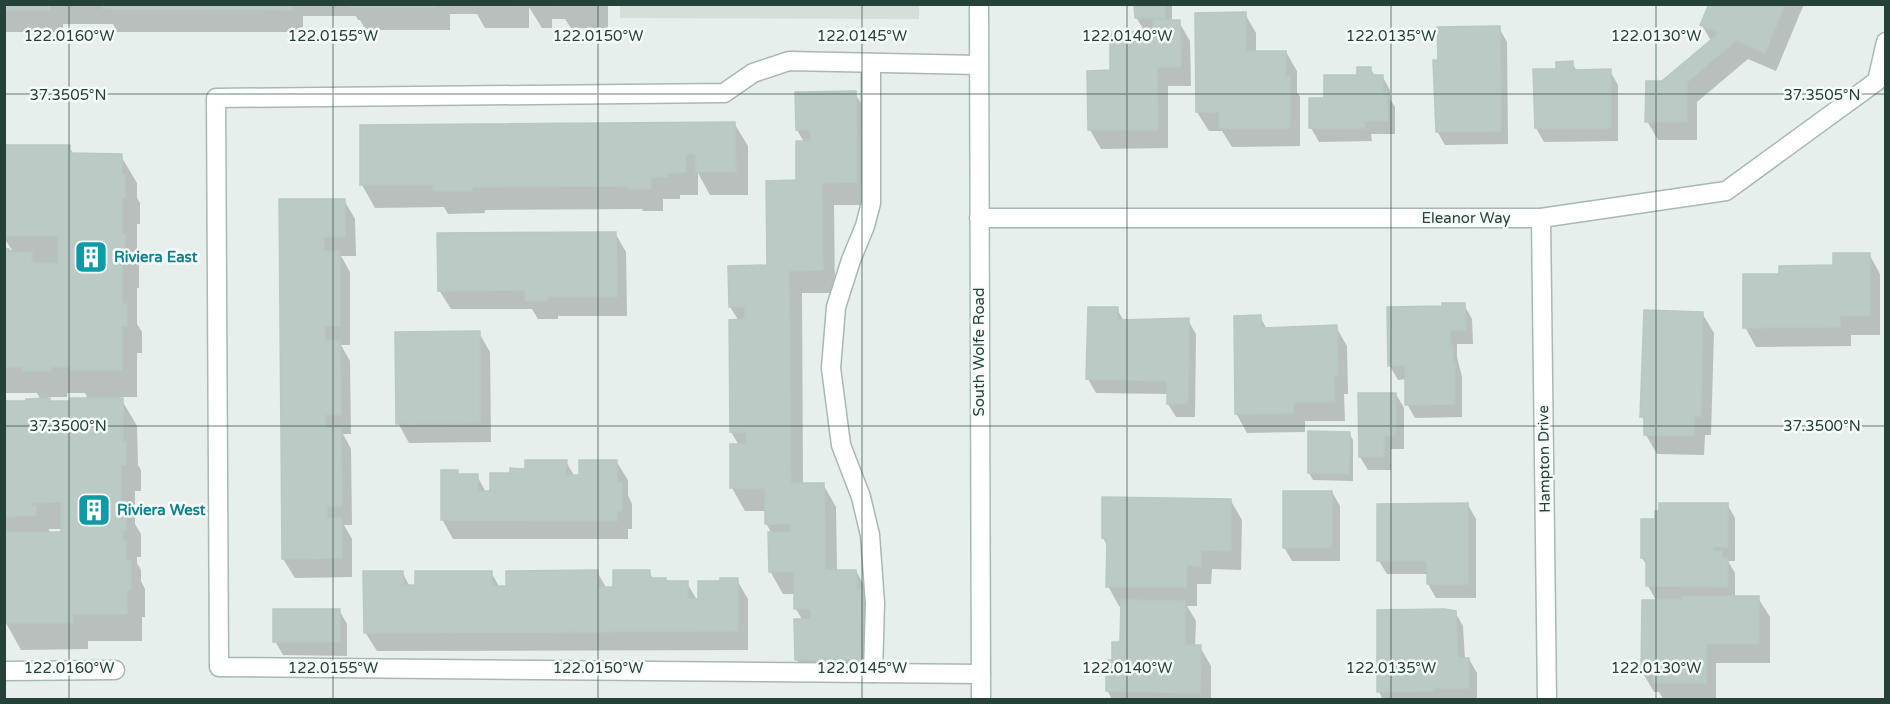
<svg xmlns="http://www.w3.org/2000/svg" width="1890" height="704" font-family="'Varela Round',sans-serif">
<rect width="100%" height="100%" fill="#e6efeb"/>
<!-- built -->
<path fill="#d4dfda" d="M919,4v15l-299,-1v-14z"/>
<!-- shadow -->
<g fill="#0003" fill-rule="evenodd">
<path d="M4,4h604v24h-37l-6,-9h-13v9h-10l-13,-21v21h-44l-8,-14h-27v16h-84l-6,-10h-2l-2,-4h-53v16h-186l-4,-8h-50v8h-59z"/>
<path d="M1136,4h36v18h7l11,19 1,45h-23v62l-67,1 -11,-19 22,-59 33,-39 -9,-15z"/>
<path d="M1710,4h94l-28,67 -28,-12 -51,43v38h-39l-11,-19 16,-39 48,-41 -9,-16z"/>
<path d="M1245,14l11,19v19h30l11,19v21l3,5v49l-68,1 -10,-16h-13l-12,-19z"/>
<path d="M1499,28l8,14 1,102 -63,1 -8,-14 2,-69z"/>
<path d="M1572,63l5,8h33l8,14v56l-74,1 -8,-14 22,-57z"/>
<path d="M1370,68l5,8h7l8,14v9l5,8v27h-24l1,7 -53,1 -8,-14 15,-28z"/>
<path d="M855,93l13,23 1,89h-35l1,88h-33l1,191h20l13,23 1,64h19l13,23 4,19 1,69 -64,1 -13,-23 6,-39 -7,-12v-15h-13l-13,-23 2,-37 -6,-11v-12h-21l-13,-23 7,-43 -8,-13 8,-111 -9,-14 38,-40 30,-86 6,-39 -7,-12z"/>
<path d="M734,123l14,23v49h-38l-12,-22v22h-18v4h-17v12h-20l-1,-2 -157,1v3l-37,1 -4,-7 -69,1 -13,-23z"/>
<path d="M4,146h65l5,9 47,1 16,27v15l3,5v21h-3v34l2,5v25h-2v36l5,8v21h-5v44h-17l17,29 1,39 3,5v21h-6v33l6,10v23h-4v6l4,7v11l4,8v28h-3v24h-54v8l-67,1 -15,-27 2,-61 -4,-19v-140h23l14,-3 -4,-7h-33v-143h8l-8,-12zM67,393h18l3,6 -37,4 -3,-6h19zM48,529h15v4h-12z"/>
<path d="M344,200l11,19 1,37h-15l9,16v73h-9l9,16 1,73h-8l8,15 1,76h-8l8,14v38l-57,1 -12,-19 -2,-358z"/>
<path d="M615,233l11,19 1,64h-69v3h-20l-6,-10h-81l-12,-19z"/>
<path d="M1869,254l11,20v61h-29v11l-95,1 -11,-20 35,-51 55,-9z"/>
<path d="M1464,305l8,14 1,25h-16v13l5,20v40l-47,1 -8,-14v-25l-9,1 -8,-14z"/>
<path d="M1117,309l7,12 64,-1 8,14 -1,83h-19l-8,-13 1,-10 -73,-1 -8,-14z"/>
<path d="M1702,313l12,20 -3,102h-6l-1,20 -47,-1 -11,-19v-12l-4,-6z"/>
<path d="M1260,317l7,12h29v-2h40l11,19 1,48h-4l1,27h-40v11l-58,1 -11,-20z"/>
<path d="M479,333l11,19 1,90 -82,1 -11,-20z"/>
<path d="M1396,394l8,14v41h-13v21h-23l-8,-13z"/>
<path d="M1310,433h39l4,7v41l-40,-1 -4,-7z"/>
<path d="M616,461l12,19v15l4,9v25h-4v10h-175l-11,-20 15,-48 3,5h17l9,16h6l19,-17 16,-5 39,-8 9,15z"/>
<path d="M1332,492l8,14v55h-48l-8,-14z"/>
<path d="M1231,501l11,19 -1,50 -29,-1 -1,15h-14v22h-10l9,15 -1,26h5l11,19v34h-99l-5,-10 6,-29 9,-17v-38h-3l-11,-20v-39l-5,-9z"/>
<path d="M1727,504l8,14v43h-7l7,12v25h23l12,19v46h-54v37h-52l-5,-8h-5l-11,-19 14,-71 -9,-16v-19l-6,-9 15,-37z"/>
<path d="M1468,505l8,14v79h-40l-8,-14v-10h-41l-8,-13z"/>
<path d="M402,572l8,15 81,-15 9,16 97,-16 10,17h7l35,-17 5,8h12l2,3h19l10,17 40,-20 11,19v51l-371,1 -12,-19z"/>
<path d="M339,610l8,14v32l-64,-1 -8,-14z"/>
<path d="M1455,612l8,14 2,33h4l8,14v27h-94l-4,-8z"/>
</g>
<!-- building -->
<g fill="#bbcac4" stroke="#b8c9c2" stroke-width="1.5">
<rect x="4" y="4" width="46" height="6"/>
<path d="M103,4h188v6l-188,-1z"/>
<rect x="351" y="4" width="86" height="3"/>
<rect x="470" y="4" width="47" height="2"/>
<rect x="556" y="4" width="40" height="2"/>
<path d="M1134,4h31v14h-30z"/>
<path d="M1709,4h76l-20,49 -28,-13 -50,42v40h-42l1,-41h16l57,-48 -19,-8z"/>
<path d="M1246,12v39h40v26h4v51h-71v-16h-23l-1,-99z"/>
<path d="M1153,20h27l1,47h-24l1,63h-70l-1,-59 23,-1v-38l43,-1z"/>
<path d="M1500,26l1,105 -65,1 -3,-72h5l-1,-33z"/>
<path d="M1573,61v9l38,-1v59h-76l-2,-59h23v-7z"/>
<path d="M1357,67h14v8h12v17l4,-1 1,30h-24l1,7h-56v-30h15v-23h33z"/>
<path d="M856,91l1,91 -35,1 1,87 -34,1 2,212h33l1,87h31l1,19h4v71h-66l-1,-41h17v-10h-17v-37h-25l-1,-40h23v-8h-26v-36h-35v-44h16v-12h-16l-1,-112 16,-1v-12h-16l-1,-41 39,-1 -1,-84 30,-1v-39h14v-11h-14l-1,-38z"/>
<path d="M735,122l1,50h-40v-18h-10v18l-18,1v4h-17v12h-23v-3l-156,1v4h-39v-6h-73v-60z"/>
<path d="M4,145h66v8l52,1v21h3v23h-3v36h3v27h-3v43h5v22h-5v44h-52v-3h-18v4h-29v-4h-19v-118h5v3h23v11h26v-27h-54z"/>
<path d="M279,199h66v38h-21v14h16v75h-15v14h15l1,75h-16l1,13h15l1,78 -15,1v11h15v40l-60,1z"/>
<path d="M616,232l1,65h-69v4h-23v-11l-87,1 -1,-58z"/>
<path d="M1833,253h37v63h-30v11l-97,1v-54h36v-8l54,-1z"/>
<path d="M1442,303h23l1,27h-16v15h2l1,17h2v42l-50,1v-40l-17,1 -1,-59 55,-1z"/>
<path d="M1088,307h30v13l71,-2 -1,86h-21v-23l-81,-2z"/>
<path d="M1644,310l59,2 -2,104h-6l-1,20 -50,-1v-18h-4z"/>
<path d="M1261,315v13l76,-3 1,50h-4l1,27h-41v11l-59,1 -1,-98z"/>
<path d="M480,331v92l-84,1 -1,-92z"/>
<path d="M1358,393h38v43h-12v21h-25z"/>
<path d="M50,398v3h20v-3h53v44h3v23h-5v36l5,4v25h-3v11h3v19h5v30h-4v24h-54v9h-69v-26h2l-2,-65h57v-30l-30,1v3l5,-1v10l-32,2v-116h22v-2z"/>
<path d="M1308,431l42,1 -1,42 -41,-1z"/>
<path d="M525,460h42l-1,15h13v-15h38v23h5v28h-5v10l-176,-1v-50h17v4h20v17h12v-18h20v-5l15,1z"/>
<rect x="1283" y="491" width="49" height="57"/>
<path d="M1102,497l129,2v52l-30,-1v16l-14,-1 -1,22h-80l1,-48 -5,-1z"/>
<path d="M1468,503v81h-41v-23h-50v-57z"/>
<path d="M1659,503h69v44h-14v4h8v7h6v29l-82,-1v-28h-5v-39h14v-8h4z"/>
<path d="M598,570v17h15v-17h37v8h16v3h22v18h10v-18h22v-3h18v53l-374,2 -1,-62h40v14h12v-14h77v15h14v-15z"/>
<path d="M1682,596h77v48h-53v39h-53v-10h-12l1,-73h40z"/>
<path d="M1121,600l64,1v44h16l-1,48 -94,-2v-31h6v-18h8z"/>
<rect x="273" y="609" width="67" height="33"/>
<path d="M1444,609l12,2 2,47h11v30h-36v3l-56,1v-82z"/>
</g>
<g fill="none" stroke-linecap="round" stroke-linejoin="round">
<defs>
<g id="service">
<path d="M871,63v140l-6,23 -14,34 -15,47 -5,61 10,77 20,52 9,38 5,68 -2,70"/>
<path d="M979,65l-190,-4 -36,12 -29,20 -508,5 3,569 762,7"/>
<path d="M4,671l111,-1"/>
</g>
<g id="minor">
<path d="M979,218h562l185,-27 151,-110 9,-39"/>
<path d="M1541,218l6,482"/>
</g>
<path id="secondary" d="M979,4l2,696"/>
</defs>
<!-- service casing -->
<use href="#service" stroke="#a8b8b2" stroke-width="21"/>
<!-- minor casing -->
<use href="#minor" stroke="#a8b8b2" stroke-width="21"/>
<!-- secondary casing -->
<use href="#secondary" stroke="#a4bbb3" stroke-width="21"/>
<!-- service -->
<use href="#service" stroke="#fff" stroke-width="18"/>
<!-- minor -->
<use href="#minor" stroke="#fff" stroke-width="18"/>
<!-- secondary -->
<use href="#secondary" stroke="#fff" stroke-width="18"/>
</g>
<!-- ticks -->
<path fill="none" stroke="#24423a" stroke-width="1.5" stroke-opacity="0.45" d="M69,4v696M333,4v696M598,4v696M862,4v696M1127,4v696M1391,4v696M1656,4v696M4,94h1882M4,426h1882"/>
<!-- icons -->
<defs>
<symbol id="building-square" viewBox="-11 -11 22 22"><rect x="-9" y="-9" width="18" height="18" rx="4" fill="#0f9aa8" stroke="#f7fbf9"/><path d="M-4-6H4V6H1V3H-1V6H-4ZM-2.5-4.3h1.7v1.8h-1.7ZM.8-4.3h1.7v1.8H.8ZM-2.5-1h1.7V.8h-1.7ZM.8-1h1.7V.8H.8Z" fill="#fff"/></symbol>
</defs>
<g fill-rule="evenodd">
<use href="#building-square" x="72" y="238" width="38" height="38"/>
<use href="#building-square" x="75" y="491" width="38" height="38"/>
</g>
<g text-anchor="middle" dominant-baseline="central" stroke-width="5" stroke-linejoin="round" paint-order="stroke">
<!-- street labels -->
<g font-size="15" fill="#24423a" stroke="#f7fbf9">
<text x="1466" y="218">Eleanor Way</text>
<text transform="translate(979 352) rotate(-90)">South Wolfe Road</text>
<text transform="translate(1544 459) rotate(-91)">Hampton Drive</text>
</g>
<!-- culture labels -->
<g font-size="15" font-weight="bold" fill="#0d838f" stroke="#f7fbf9" text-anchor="start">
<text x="114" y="257">Riviera East</text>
<text x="117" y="510">Riviera West</text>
</g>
</g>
<g font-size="15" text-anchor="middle" fill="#24423a" stroke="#f7fbf9" stroke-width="5" stroke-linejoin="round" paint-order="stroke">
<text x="69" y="41">122.0160°W</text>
<text x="333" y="41">122.0155°W</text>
<text x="598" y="41">122.0150°W</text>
<text x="862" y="41">122.0145°W</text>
<text x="1127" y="41">122.0140°W</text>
<text x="1391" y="41">122.0135°W</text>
<text x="1656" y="41">122.0130°W</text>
<text x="68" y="100">37.3505°N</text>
<text x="1822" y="100">37.3505°N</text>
<text x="68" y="431">37.3500°N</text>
<text x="1822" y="431">37.3500°N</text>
<text x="69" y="673">122.0160°W</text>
<text x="333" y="673">122.0155°W</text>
<text x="598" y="673">122.0150°W</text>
<text x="862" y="673">122.0145°W</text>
<text x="1127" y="673">122.0140°W</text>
<text x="1391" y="673">122.0135°W</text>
<text x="1656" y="673">122.0130°W</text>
</g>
<!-- border -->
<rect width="1890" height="704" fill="none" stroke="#24423a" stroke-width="12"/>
</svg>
